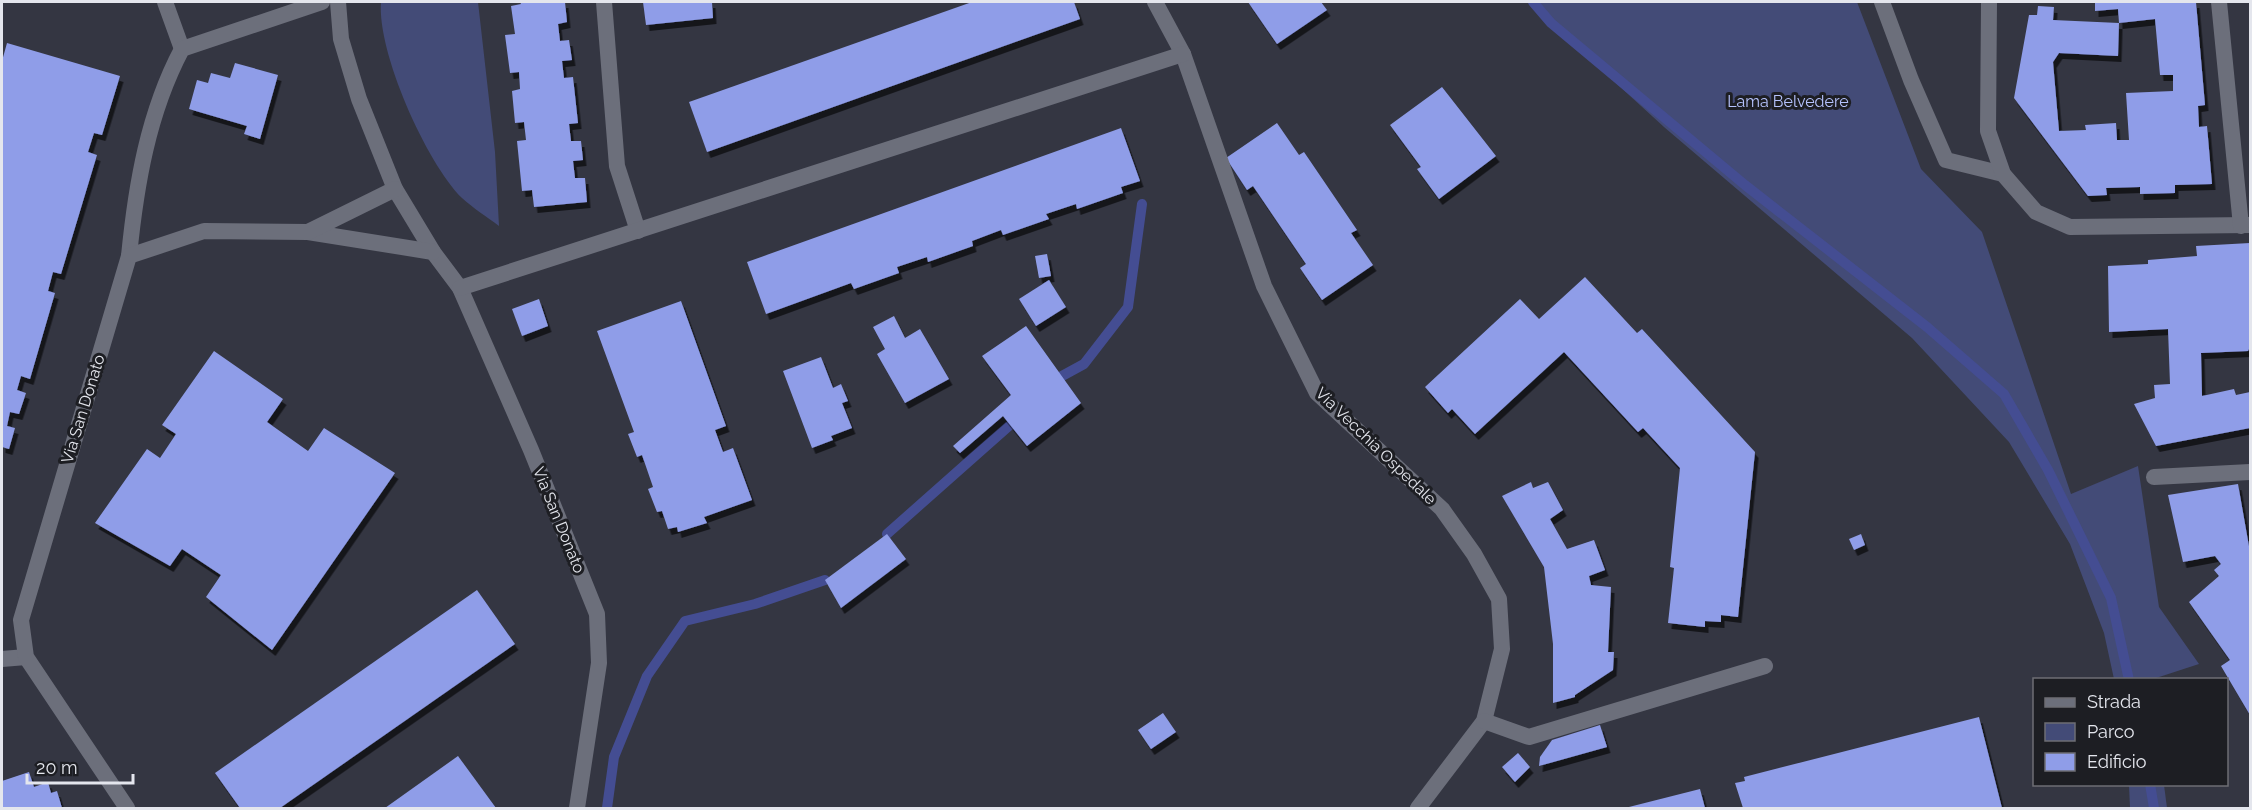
<svg xmlns="http://www.w3.org/2000/svg" width="2252" height="810" font-family="Raleway,sans-serif">
<defs>
<filter id="shadow"><feDropShadow dx="3.5" dy="6" stdDeviation="0" flood-color="#0009"/></filter>
</defs>
<rect width="100%" height="100%" fill="#343642"/>
<!-- green -->
<g fill="#434b77">
<path d="M381,2h97l17,150 4,74c-12,-9 -26,-18 -37,-28 -36,-36 -85,-146 -81,-196z"/>
<path d="M1536,2h321l64,167 61,63 89,262 67,-28 21,141 40,57 -46,15h-39l-10,-46 -34,-89 -61,-102 -97,-104 -248,-211 -94,-86z"/>
<path d="M2129,785h35l3,23h-37z"/>
</g>
<g fill="none" stroke-linecap="round" stroke-linejoin="round">
<!-- stream -->
<g stroke="#444d92" stroke-width="10">
<path d="M1533,2l18,21 194,162 182,142 77,67 44,76 63,128 18,82"/>
<path d="M1062,376l22,-12 44,-57 14,-103"/>
<path d="M887,534l123,-109"/>
<path d="M2150,784l4,24"/>
<path d="M607,808l7,-51 33,-81 38,-55 70,-17 70,-24"/>
</g>
</g>
<!-- building -->
<g fill="#8f9de8" fill-rule="evenodd" filter="url(#shadow)">
<path d="M520,2h45l2,20 -9,2 2,17 9,-1 3,20 -10,1 2,17 9,-1 5,46 -9,1 2,17h10l2,19 -10,1 2,17h10l2,24 -53,5 -2,-17 -10,1 -5,-50 9,-1 -2,-18 -9,1 -3,-32 8,-2 -1,-17 -9,1 -5,-38 10,-1 -4,-28 10,-2z"/>
<path d="M643,2h69l1,16 -67,7z"/>
<path d="M972,2h102l6,17 -373,133 -18,-50z"/>
<path d="M1248,2h73l6,8 -50,34z"/>
<path d="M2095,2h101l9,103 -7,1 1,21 8,-1 5,58 -37,1v8l-35,1v-7l-34,1 1,7 -19,1 -74,-98 15,-83h8l1,-9 16,1 -1,13 66,3 -1,-14 -23,2zM2155,19l5,56h13v16l-47,2 3,47h-12l-1,-17 -31,2 1,5 -27,1 -6,-69 6,-9 59,3 1,-33z"/>
<path d="M7,43l113,33 -18,59 -8,-2 -6,19 9,3 -36,119 -8,-2 -5,19 7,2 -25,86 -9,-3 -4,14 9,3 -7,21 -9,-2 -3,14 8,2 -6,21 -7,-2v-386z"/>
<path d="M235,63l43,12 -18,64 -16,-5 3,-8 -58,-17 8,-29 11,3 3,-10 19,5z"/>
<path d="M1442,87l54,69 -57,43 -22,-30 4,-2 -31,-42z"/>
<path d="M1277,123l22,32 5,-3 53,78 -6,3 22,32 -51,35 -22,-32 6,-4 -53,-78 -6,4 -21,-32z"/>
<path d="M1121,128l19,53 -19,6 2,6 -46,16 -1,-5 -30,10 3,5 -46,16 -2,-5 -29,11 1,5 -45,16 -1,-5 -30,10 2,6 -45,16 -3,-6 -85,31 -19,-52z"/>
<path d="M2250,243v104l-2,4 -47,2 1,43 32,-7 2,6 14,-3v36l-94,18 -22,-42 21,-6 -1,-13 16,-1 -2,-55 -59,3 -1,-66 40,-2v-4l49,-4 -1,-10z"/>
<path d="M1047,254l4,22 -12,2 -4,-22z"/>
<path d="M1585,277l52,56 5,-4 113,123 -17,165 -17,-2v7l-16,-1v6l-37,-4 6,-55 -4,-1 10,-99 -37,-40 -5,4 -74,-80 -89,82 -23,-25 -4,4 -23,-26 95,-88 19,20z"/>
<path d="M1049,280l17,27 -30,19 -17,-27z"/>
<path d="M539,299l9,27 -26,10 -10,-27z"/>
<path d="M681,301l45,125 -11,4 8,22 10,-4 19,52 -48,17 3,6 -29,9 -1,-5 -9,2 -6,-18 -5,1 -9,-23 5,-2 -11,-32 -5,2 -9,-23 6,-2 -37,-101z"/>
<path d="M894,316l11,22 15,-9 29,50 -44,24 -28,-49 8,-5 -12,-22z"/>
<path d="M1026,326l55,77 -54,43 -24,-30 -43,37 -7,-7 58,-51 -29,-39z"/>
<path d="M214,351l69,48 -16,23 41,29 16,-23 71,45 -123,177 -66,-53 15,-22 -39,-26 -12,17 -75,-43 52,-74 13,9 16,-24 -14,-9z"/>
<path d="M821,357l12,31 8,-4 7,17 -6,2 10,25 -21,8 2,4 -21,8 -29,-77z"/>
<path d="M1531,482l2,6 15,-6 15,28 -13,9 17,30 27,-9 11,30 -16,6 2,9 20,2 -3,65h6l-1,18 -38,25v2l-22,6v-59l-9,-77 -42,-71z"/>
<path d="M2238,484l12,68v163l-29,-49 9,-6 -41,-58 30,-26 -5,-6 7,-6 -6,-8 -32,6 -15,-67z"/>
<path d="M887,534l19,25 -65,49 -16,-28z"/>
<path d="M1861,534l4,11 -11,5 -5,-11z"/>
<path d="M477,590l38,54 -235,164h-40l-25,-35z"/>
<path d="M1163,713l13,19 -25,17 -13,-19z"/>
<path d="M1979,717l23,91h-259l-8,-25 10,-2 -1,-4z"/>
<path d="M1600,725l7,22 -68,19 1,-9 12,-17z"/>
<path d="M1518,753l12,14 -15,15 -13,-15z"/>
<path d="M458,756l38,52h-111z"/>
<path d="M29,772l5,15 14,-5 3,11 6,-2 5,17h-60v-27z"/>
<path d="M1700,789l5,19h-80z"/>
</g>
<g fill="none" stroke-linecap="round" stroke-linejoin="round">
<!-- minor -->
<g stroke="#6c6f7b" stroke-width="16">
<path d="M165,2l17,47"/>
<path d="M338,2l3,37 18,60 36,90 38,63 27,36 71,162 66,164 2,49 -22,145"/>
<path d="M604,2l13,164 21,65"/>
<path d="M1155,2l28,52 81,232 53,107 125,116 32,45 25,45 3,50 -18,72 -66,87"/>
<path d="M1882,2l29,78 35,80 57,14"/>
<path d="M1989,2l-1,129 15,43 33,38 34,15 180,-2"/>
<path d="M2219,2l22,224"/>
<path d="M308,232l125,20"/>
<path d="M129,256c7,-71 19,-143 53,-207l140,-47"/>
<path d="M460,288l723,-234"/>
<path d="M2154,477l96,-5"/>
<path d="M2,659l24,-2"/>
<path d="M1484,721l45,16 236,-71"/>
<path d="M127,808l-101,-151 -5,-37 108,-364 75,-25 104,1 87,-43"/>
</g>
</g>
<g text-anchor="middle" dominant-baseline="central" stroke-width="6" stroke-linejoin="round" paint-order="stroke">
<!-- park labels -->
<g font-size="16" fill="#b6c3fe" stroke="#1d1e23">
<text x="1788" y="101">Lama Belvedere</text>
</g>
<!-- street labels -->
<g font-size="16" fill="#e4e6ed" stroke="#1d1e23">
<text transform="translate(83 409) rotate(-73)">Via San Donato</text>
<text transform="translate(1376 446) rotate(44)">Via Vecchia Ospedale</text>
<text transform="translate(559 520) rotate(68)">Via San Donato</text>
</g>
</g>
<!-- border -->
<rect width="2252" height="810" fill="none" stroke="#e4e6ed" stroke-width="6"/>
<!-- legend -->
<rect x="2033" y="678" width="195" height="108" fill="#1d1e23" stroke="#6d6e74" stroke-width="1.5"/>
<rect x="2045" y="698" width="30" height="9" fill="#6c6f7b" stroke="#6d6e74" stroke-width="1.5"/>
<text x="2087" y="708" font-size="18" fill="#e4e6ed">Strada</text>
<rect x="2045" y="723" width="30" height="18" fill="#434b77" stroke="#6d6e74" stroke-width="1.5"/>
<text x="2087" y="738" font-size="18" fill="#e4e6ed">Parco</text>
<rect x="2045" y="753" width="30" height="18" fill="#8f9de8" stroke="#6d6e74" stroke-width="1.5"/>
<text x="2087" y="768" font-size="18" fill="#e4e6ed">Edificio</text>
<!-- scale -->
<path d="M27 774v9h106v-9" fill="none" stroke="#e4e6ed" stroke-width="3"/>
<text x="36" y="774" font-size="18" fill="#e4e6ed" stroke="#1d1e23" stroke-width="4.5" paint-order="stroke">20 m</text>
</svg>
